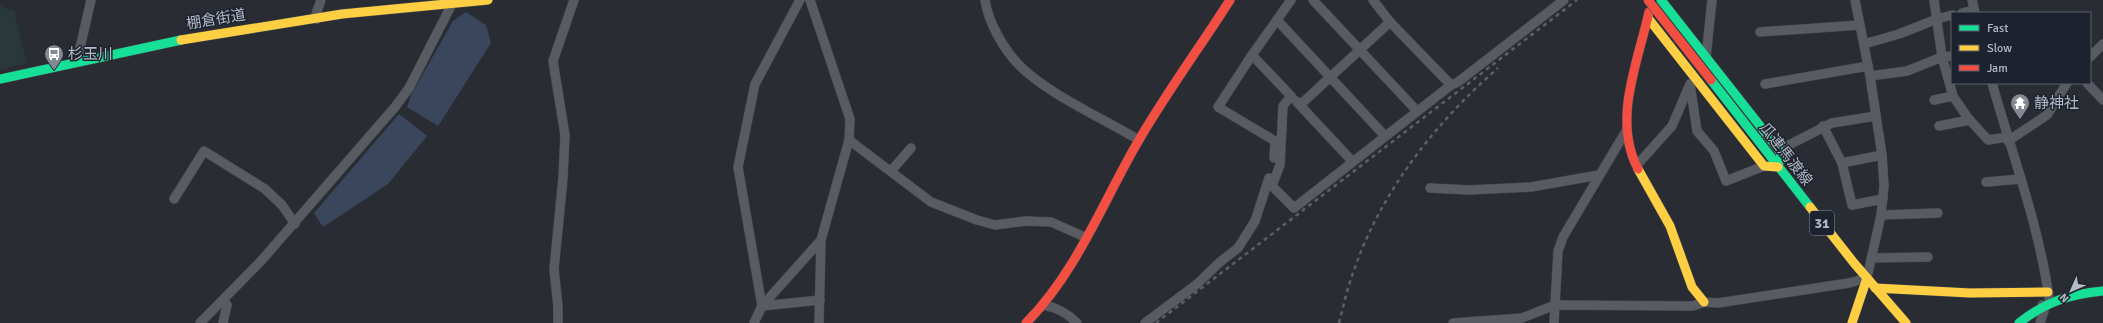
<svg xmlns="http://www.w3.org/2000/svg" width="2103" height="323" font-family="Signika,'Noto Sans JP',sans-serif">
<rect width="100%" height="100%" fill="#292d33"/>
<!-- green -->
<path fill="#29383a" d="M0,6l14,5 13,52 -27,7z"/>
<!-- water -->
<g fill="#39465c">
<path d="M466,12l20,13 5,18 -53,83 -31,-19 4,-12 42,-74z"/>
<path d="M399,114l28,22 -39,48 -65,43 -9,-14z"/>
</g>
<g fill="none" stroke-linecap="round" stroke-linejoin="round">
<defs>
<g id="street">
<path d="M800,0l-45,84 -17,83 24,139 58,-6"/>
<path d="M810,0l40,119 -1,21 -28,100 -2,83"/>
<path d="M985,0c3,22 19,50 35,66 28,28 84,53 119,74"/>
<path d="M1291,0l-39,55 39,41 -8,10 -3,59 -8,21 22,22 157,-123 -61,-63 -17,-22"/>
<path d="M1313,0l104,111"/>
<path d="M1972,0l3,13"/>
<path d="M1962,13l12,-3"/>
<path d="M317,19l-1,-5 5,-14"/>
<path d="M1277,20l108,116"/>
<path d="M1760,32l100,-7"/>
<path d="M1864,44l35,-10 38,-15 15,-4"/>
<path d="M1252,55l-34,52 57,34 -1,17"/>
<path d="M1952,56l-10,1 11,39 15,22 20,22 19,-3"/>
<path d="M1706,57l6,-57"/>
<path d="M2090,57l13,-13"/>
<path d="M80,59l-1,-7 12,-52"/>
<path d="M1870,76l37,-5 35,-14 -8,-57"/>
<path d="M1992,83c20,71 47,142 57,215"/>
<path d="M2087,83l16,17"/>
<path d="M1765,84l103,-18"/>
<path d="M1451,85l7,-3 106,-82"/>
<path d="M1934,100l19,-4"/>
<path d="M1296,101l56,60"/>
<path d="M1300,105l90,-83"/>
<path d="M1823,126l19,37"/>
<path d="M1939,126l31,-6"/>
<path d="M849,140l82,62 46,18 18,5 31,-4 25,1 34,15"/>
<path d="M2008,141l39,-26 20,-32"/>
<path d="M1779,150l53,-27 44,-7"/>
<path d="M1882,155l-40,8 10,42 31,-6"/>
<path d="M1637,165l35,-39 18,-42 7,47 17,20 12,30 38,-15"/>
<path d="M891,171l20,-23"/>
<path d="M1986,182l35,-3"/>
<path d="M1430,188l39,2 62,-3 68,-12"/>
<path d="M174,199l30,-48 61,38 17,16 13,19"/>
<path d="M1881,215l57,-2"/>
<path d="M1871,258l57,-1"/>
<path d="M1044,305c14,3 23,8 33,18"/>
<path d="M200,323l61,-62 134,-154 14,-19 45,-88"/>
<path d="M223,323l4,-18 -3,-4"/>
<path d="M558,323v-16l-4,-38 9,-91 2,-43 -12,-74 21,-61"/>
<path d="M754,323l8,-17 59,-66"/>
<path d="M1145,323l52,-39 23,-22 18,-14 17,-27 14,-43"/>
<path d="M1453,323l69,-5 33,-13 138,1 11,-4 14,1 131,-20 18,-5 14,-63 3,-29 -2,-31 -12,-79 -15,-76"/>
<path d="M1554,323l4,-72 5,-14 63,-106"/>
<path d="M2040,323l4,-12 -2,-6"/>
</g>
<g id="fast">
<path d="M1661,0l118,150 2,4 -3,13"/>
<path d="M0,79l181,-39"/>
<path d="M1711,80l99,127"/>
<path d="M2019,323c26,-21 51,-29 84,-32"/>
</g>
<g id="slow">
<path d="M1648,18l116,148 14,1"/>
<path d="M181,40l161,-26 146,-14"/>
<path d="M1638,169l32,57 22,61 12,15"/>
<path d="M1810,207l44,56 52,60"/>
<path d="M1875,288l95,5 78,-1"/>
<path d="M1852,323l15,-45"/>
</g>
<g id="jam">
<path d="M1638,169c-26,-49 0,-107 11,-157"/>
<path d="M1026,323c51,-51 77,-122 113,-183 28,-48 61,-93 91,-140"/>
</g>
</defs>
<!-- street casing -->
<use href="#street" stroke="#45484c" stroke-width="10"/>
<!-- fast casing -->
<use href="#fast" stroke="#45484c" stroke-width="10"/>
<!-- slow casing -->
<use href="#slow" stroke="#45484c" stroke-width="10"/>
<!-- jam casing -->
<use href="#jam" stroke="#45484c" stroke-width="10"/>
<!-- street -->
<use href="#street" stroke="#585b62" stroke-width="9"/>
<!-- fast -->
<use href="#fast" stroke="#16e098" stroke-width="9"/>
<!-- slow -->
<use href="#slow" stroke="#ffcf43" stroke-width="9"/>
<!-- jam -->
<use href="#jam" stroke="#f24e42" stroke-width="9"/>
<!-- rail -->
<g stroke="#5c5f65" stroke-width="2.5" stroke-dasharray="4 4" stroke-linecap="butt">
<path d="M1156,323l421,-323"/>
<path d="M1339,323c4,-15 7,-30 12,-44 27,-84 82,-154 147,-211"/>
</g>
<defs>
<path id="jam-bridge" d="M1648,0l63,80"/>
</defs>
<!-- jam-bridge casing -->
<use href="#jam-bridge" stroke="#474a50" stroke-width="10" stroke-linecap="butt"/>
<!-- jam-bridge -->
<use href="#jam-bridge" stroke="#f24e42" stroke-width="9"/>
</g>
<!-- icons -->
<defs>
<symbol id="bus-pin" viewBox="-11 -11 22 30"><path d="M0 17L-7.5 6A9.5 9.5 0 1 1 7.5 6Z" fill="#838892" stroke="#1d232e"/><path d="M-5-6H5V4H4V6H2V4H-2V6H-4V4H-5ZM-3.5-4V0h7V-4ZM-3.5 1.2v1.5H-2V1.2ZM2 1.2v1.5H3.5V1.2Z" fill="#fff"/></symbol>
<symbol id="temple-pin" viewBox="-11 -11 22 30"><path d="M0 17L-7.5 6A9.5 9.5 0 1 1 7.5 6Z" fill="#838892" stroke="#1d232e"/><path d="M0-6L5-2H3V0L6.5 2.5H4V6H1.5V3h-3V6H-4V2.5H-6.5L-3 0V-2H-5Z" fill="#fff"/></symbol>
</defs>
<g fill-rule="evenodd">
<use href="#bus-pin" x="43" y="43" width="22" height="30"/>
<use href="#temple-pin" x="2009" y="92" width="22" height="30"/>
</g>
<g text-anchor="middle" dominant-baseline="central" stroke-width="3" stroke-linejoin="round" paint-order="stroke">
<!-- shield labels -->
<rect fill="#1d232e" stroke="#868c98" stroke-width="1" x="1810" y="211" width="24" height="24" rx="3"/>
<g font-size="14" font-weight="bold" fill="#b3b9c5">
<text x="1822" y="223">31</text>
</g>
<!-- street labels -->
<g font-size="15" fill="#b3b9c5" stroke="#1d232e">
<text transform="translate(216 19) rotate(-9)">棚倉街道</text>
<text transform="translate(1786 154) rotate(52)">瓜連馬渡線</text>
</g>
<!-- poi labels -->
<g font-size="15" fill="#b3b9c5" stroke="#1d232e" text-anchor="start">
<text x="68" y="54">杉玉川</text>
<text x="2034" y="103">静神社</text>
</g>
</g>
<!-- legend -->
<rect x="1951" y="12" width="140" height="72" fill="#1d232e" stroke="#595f6a"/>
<rect x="1959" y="25" width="20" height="6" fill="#16e098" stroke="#595f6a"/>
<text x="1987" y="32" font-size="12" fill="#b3b9c5">Fast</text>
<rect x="1959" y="45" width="20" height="6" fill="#ffcf43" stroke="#595f6a"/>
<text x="1987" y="52" font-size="12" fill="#b3b9c5">Slow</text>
<rect x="1959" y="65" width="20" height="6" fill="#f24e42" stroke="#595f6a"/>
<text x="1987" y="72" font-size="12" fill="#b3b9c5">Jam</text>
<!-- north arrow -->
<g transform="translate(2071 291) rotate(225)" stroke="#1d232e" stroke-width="3" paint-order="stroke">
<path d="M0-3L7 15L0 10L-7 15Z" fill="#b3b9c5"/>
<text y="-6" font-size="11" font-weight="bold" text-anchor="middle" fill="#b3b9c5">N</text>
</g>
</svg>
